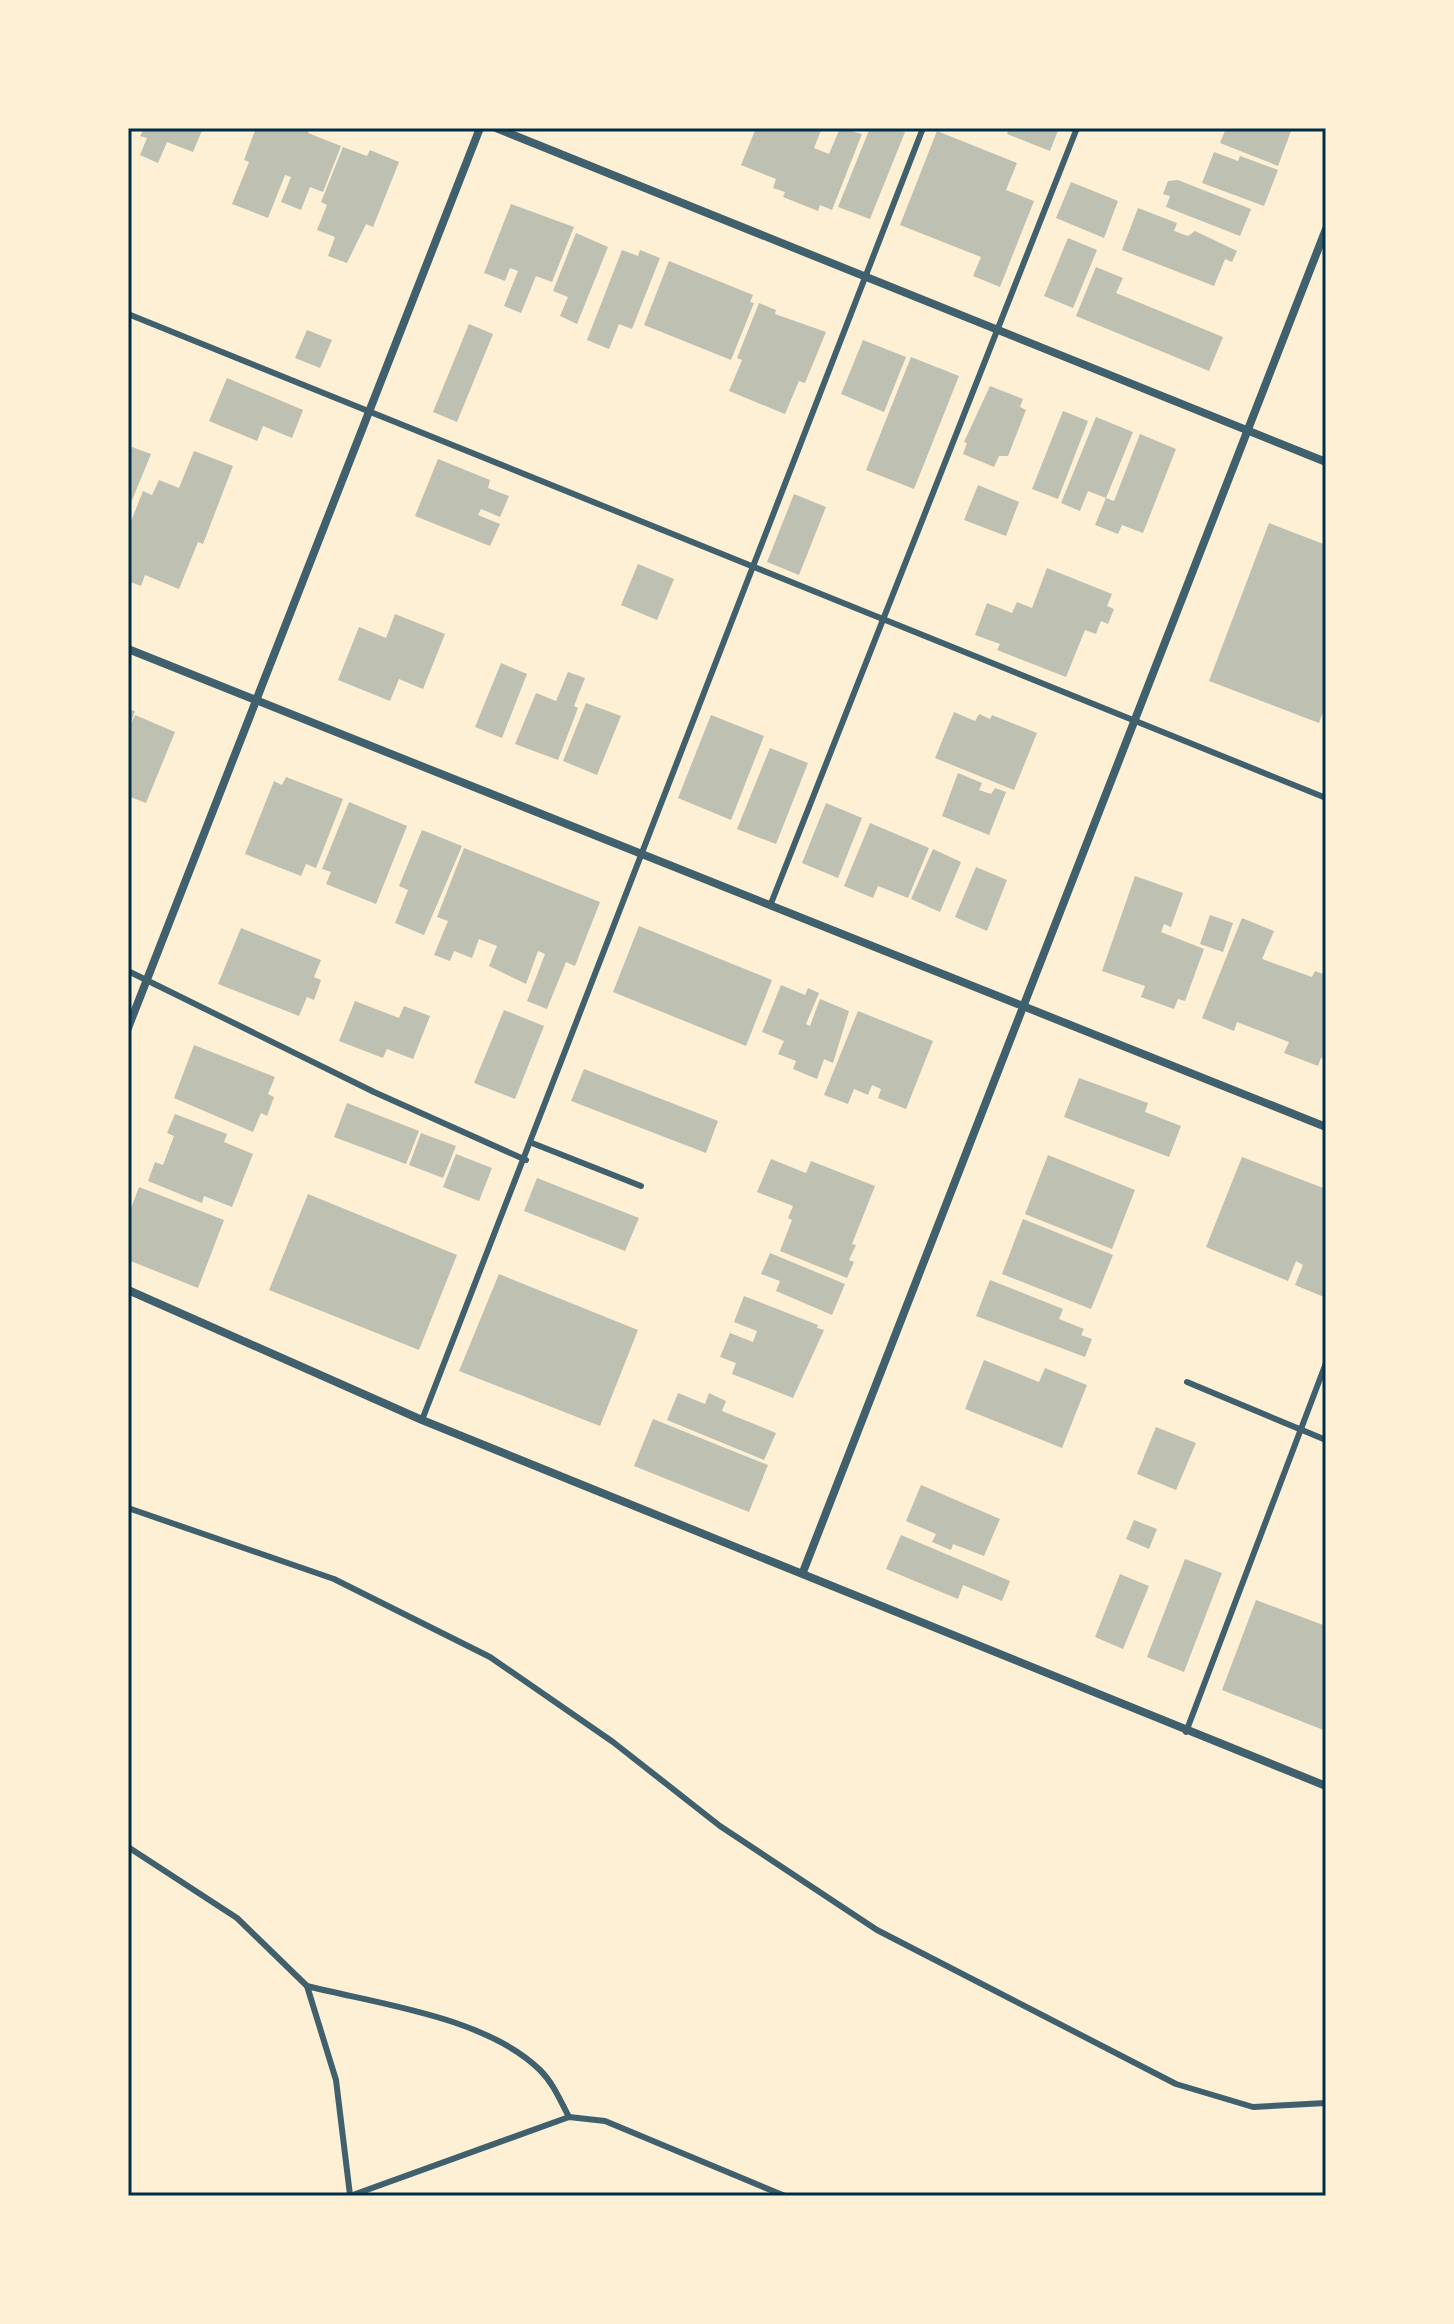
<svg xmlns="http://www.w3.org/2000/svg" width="1454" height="2324" font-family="Cabin,sans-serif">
<rect width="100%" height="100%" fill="#fdf0d5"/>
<!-- building -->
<g fill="#bec0b2">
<path d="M136,128h67l-10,24 -26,-10 -9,21 -18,-8 7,-17 -7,-2 3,-5z"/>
<path d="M256,128h54l-2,5 33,13 -18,46 -13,-5 -9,23 -20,-8 10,-25 -6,-2 -17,43 -36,-14 17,-42 -5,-2z"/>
<path d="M756,128h66l-8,20 15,6 11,-26 22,6 -30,76 -12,-5 -2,6 -35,-14 2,-5 -12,-4 3,-9 -35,-14z"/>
<path d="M870,128h25l10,4 -35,87 -32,-12z"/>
<path d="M1009,128h50l-9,23 -43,-17z"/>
<path d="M1226,128h56l9,3 -13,35 -58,-23z"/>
<path d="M937,131l80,32 -11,27 28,11 -34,86 -27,-11 8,-19 -81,-32z"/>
<path d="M343,147l24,9 3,-6 29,12 -26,65 -7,-3 -19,39 -19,-7 7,-19 -18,-7 10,-25 -6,-3z"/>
<path d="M1214,152l24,9 2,-5 38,14 -14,36 -62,-23z"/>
<path d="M1178,180l73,29 -11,27 -74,-29 4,-11 -7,-2 5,-13z"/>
<path d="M1071,182l47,19 -14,37 -48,-20z"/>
<path d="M511,204l63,23 -22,55 -16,-6 -15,37 -17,-7 14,-35 -8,-3 -5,13 -21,-8z"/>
<path d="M1138,208l39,15 -3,8 14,5 7,-5 42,20 -5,11 -7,-3 -11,27 -92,-36z"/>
<path d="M576,233l32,14 -31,77 -17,-8 8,-19 -15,-6z"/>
<path d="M1068,238l29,12 -24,58 -29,-12z"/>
<path d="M622,250l16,6 2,-6 20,8 -28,71 -13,-5 -10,25 -22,-9z"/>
<path d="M669,261l84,34 -3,7 4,1 -23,57 -87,-35z"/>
<path d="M1096,267l27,11 -7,15 107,44 -14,34 -133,-55z"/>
<path d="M759,303l17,7 -1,4 51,18 -21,51 -6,-2 -14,33 -56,-23 13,-31 -5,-2z"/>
<path d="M469,324l24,10 -36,88 -24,-10z"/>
<path d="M307,330l25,10 -12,28 -25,-10z"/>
<path d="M863,340l43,17 -22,55 -43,-18z"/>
<path d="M911,357l48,19 -45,113 -48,-19z"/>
<path d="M227,378l76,32 -11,28 -29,-12 -6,15 -48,-20z"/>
<path d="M990,386l33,13 -3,8 6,3 -18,46h-9l-5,11 -31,-13 4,-11 -3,-1z"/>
<path d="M1063,411l25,10 -30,78 -26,-10z"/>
<path d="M1096,417l37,15 -27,66 8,3 26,-67 36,15 -33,84 -21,-8 -4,9 -23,-9 11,-27 -18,-7 -8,20 -19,-8z"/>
<path d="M132,447l19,7 -23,56v-52z"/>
<path d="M194,451l39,15 -30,78 -5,-2 -19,47 -34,-14 -4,11 -13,-5v-52l15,-38 9,4 7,-15 20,8z"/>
<path d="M438,459l52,21 -2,8 21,8 -9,21 -19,-8 -3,6 22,9 -10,22 -75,-30z"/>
<path d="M978,485l41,17 -13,34 -42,-16z"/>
<path d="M794,494l32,13 -27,68 -32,-13z"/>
<path d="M1269,523l57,22v159l-7,19 -110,-42z"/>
<path d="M638,564l36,15 -17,41 -36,-15z"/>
<path d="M1047,568l65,26 -5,12 7,3 -6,15 -7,-3 -5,13 -11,-4 -19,47 -69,-27 3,-6 -25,-9 12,-32 25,10 5,-11 15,6z"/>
<path d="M395,614l50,20 -22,55 -24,-10 -9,22 -52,-21 21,-53 27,11z"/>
<path d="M501,663l26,11 -25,64 -27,-11z"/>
<path d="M568,672l17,6 -11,28 4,2 -20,52 -43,-16 21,-51 20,8z"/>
<path d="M586,703l35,13 -24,59 -34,-14z"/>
<path d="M128,709l7,2 -6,17 6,-13 40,17 -29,71 -18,-7z"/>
<path d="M954,712l21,9 4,-7 11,5 2,-4 45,18 -23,57 -79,-32z"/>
<path d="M711,715l53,21 -33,84 -53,-22z"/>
<path d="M770,748l38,15 -32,81 -39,-15z"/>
<path d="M958,773l24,10 -3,7 12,4 4,-6 11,4 -17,43 -47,-19z"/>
<path d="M286,777l57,22 -27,69 -10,-4 -5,12 -56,-22 29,-73 8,4z"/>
<path d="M349,802l58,24 -31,78 -50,-20 5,-12 -9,-3z"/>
<path d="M826,803l36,15 -24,60 -36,-15z"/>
<path d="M870,823l59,25 -21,50 -30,-12 -5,12 -29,-12z"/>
<path d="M422,830l40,16 -38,89 -29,-12 13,-33 -9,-4z"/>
<path d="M464,848l136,54 -25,64 -9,-4 -19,47 -20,-8 18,-47 -7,-3 -12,33 -37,-18 8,-20 -18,-7 -7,19 -18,-7 -4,10 -16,-6 14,-34 -11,-4z"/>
<path d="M933,849l28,13 -21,50 -29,-13z"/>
<path d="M976,867l31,13 -20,51 -32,-14z"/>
<path d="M1135,876l48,17 -12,34 -7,-3 -3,8 43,17 -19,52 -7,-2 -4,10 -33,-12 4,-11 -43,-15z"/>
<path d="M1210,915l23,8 -10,29 -23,-8z"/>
<path d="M1242,918l32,13 -12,28 50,18 3,-6 11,4v85l-5,-2 -3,8 -34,-13 5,-11 -52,-20 -3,9 -32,-13z"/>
<path d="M639,926l133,54 -26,66 -133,-54z"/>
<path d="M241,928l80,32 -7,17 7,3 -3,9 -4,11 -7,-3 -8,19 -81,-32z"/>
<path d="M781,985l24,10 3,-7 11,5 -13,31 4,2 10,-27 29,12 -16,52 -9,-4 -7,20 -24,-10 3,-8 -18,-7 6,-13 -22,-9z"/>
<path d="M355,1001l44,17 5,-12 26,10 -17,43 -26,-10 -4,9 -44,-17z"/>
<path d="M504,1010l40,16 -29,73 -41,-16z"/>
<path d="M858,1011l75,30 -27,68 -28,-11 3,-9 -9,-4 -4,10 -14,-6 -6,15 -24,-9z"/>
<path d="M194,1045l81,32 -7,17 6,3 -7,19 -6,-3 -8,19 -79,-34z"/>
<path d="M584,1069l134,52 -12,32 -135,-52z"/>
<path d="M1079,1078l69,25 -3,9 36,14 -12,31 -105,-40z"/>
<path d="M347,1103l72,28 -13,33 -72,-27z"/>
<path d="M175,1114l52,20 -3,8 29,12 -21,53 -28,-11 -2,7 -54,-22 7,-19 8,3 11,-29 -7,-3z"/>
<path d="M421,1133l35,13 -13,32 -34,-13z"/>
<path d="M456,1154l36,14 -13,33 -36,-14z"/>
<path d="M1048,1155l87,35 -23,59 -87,-35z"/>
<path d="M1242,1157l84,32 -2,108 -29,-12 8,-20 -7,-4 -8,20 -82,-34z"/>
<path d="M771,1159l35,14 5,-12 64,25 -23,58 4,1 -7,15 5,2 -7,16 -67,-27 12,-31 -4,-2 5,-12 -36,-14z"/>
<path d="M537,1178l102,40 -14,33 -101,-40z"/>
<path d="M139,1187l85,33 -26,68 -70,-28v-44z"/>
<path d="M308,1194l149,61 -38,95 -150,-60z"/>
<path d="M1023,1219l90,36 -22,54 -89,-35z"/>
<path d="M770,1253l75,31 -13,31 -56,-24 4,-10 -19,-7z"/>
<path d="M499,1274l139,56 -38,96 -141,-55z"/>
<path d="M990,1280l73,29 -4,10 25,10 -3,6 11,4 -7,18 -109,-41z"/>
<path d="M744,1296l74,29 -1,3 7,2 -31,68 -61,-24 4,-11 -16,-6 10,-24 23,9 4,-11 -23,-9z"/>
<path d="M984,1360l55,22 6,-14 42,17 -25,63 -97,-39z"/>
<path d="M678,1393l27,11 4,-11 17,8 -4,10 54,22 -12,27 -97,-40z"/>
<path d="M653,1419l115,46 -19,47 -115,-46z"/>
<path d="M1156,1427l40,16 -20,47 -39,-16z"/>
<path d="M921,1485l79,34 -16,37 -31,-12 -2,6 -19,-8 4,-8 -30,-13z"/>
<path d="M1134,1520l23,9 -8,20 -23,-10z"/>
<path d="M901,1535l109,46 -8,20 -39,-16 -5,14 -72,-30z"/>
<path d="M1185,1559l37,14 -38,99 -37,-15z"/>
<path d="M1120,1574l29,12 -26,63 -28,-12z"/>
<path d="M1256,1600l70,26v105l-104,-41z"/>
</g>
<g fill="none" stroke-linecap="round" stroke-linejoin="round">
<!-- service -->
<g stroke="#3f606c" stroke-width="6">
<path d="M128,314l1198,484"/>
<path d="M770,906l307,-778"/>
<path d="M128,971l246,121 152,68"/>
<path d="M532,1143l109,43"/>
<path d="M1187,1382l139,58"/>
<path d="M422,1420l501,-1292"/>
<path d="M128,1508l206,71 156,78 123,85 107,84 157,104 299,154 77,23 73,-4"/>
<path d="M1186,1732l140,-369"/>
<path d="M128,1847l109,71 70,68 29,94 14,115"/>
<path d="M307,1986c71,18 179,31 233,84 13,13 20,30 29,47"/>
<path d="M350,2196l219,-79 36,4 180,75"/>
</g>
<!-- minor -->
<g stroke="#3f606c" stroke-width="8">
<path d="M496,128l830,334"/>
<path d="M128,649l1198,478"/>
<path d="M128,1028l352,-900"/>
<path d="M128,1290l294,130 904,366"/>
<path d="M803,1572l523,-1343"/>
</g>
</g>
<!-- border -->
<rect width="1454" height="2324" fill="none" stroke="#fdf0d5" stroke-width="260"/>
<rect x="130" y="130" width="1194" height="2064" fill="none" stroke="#003049" stroke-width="3"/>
</svg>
